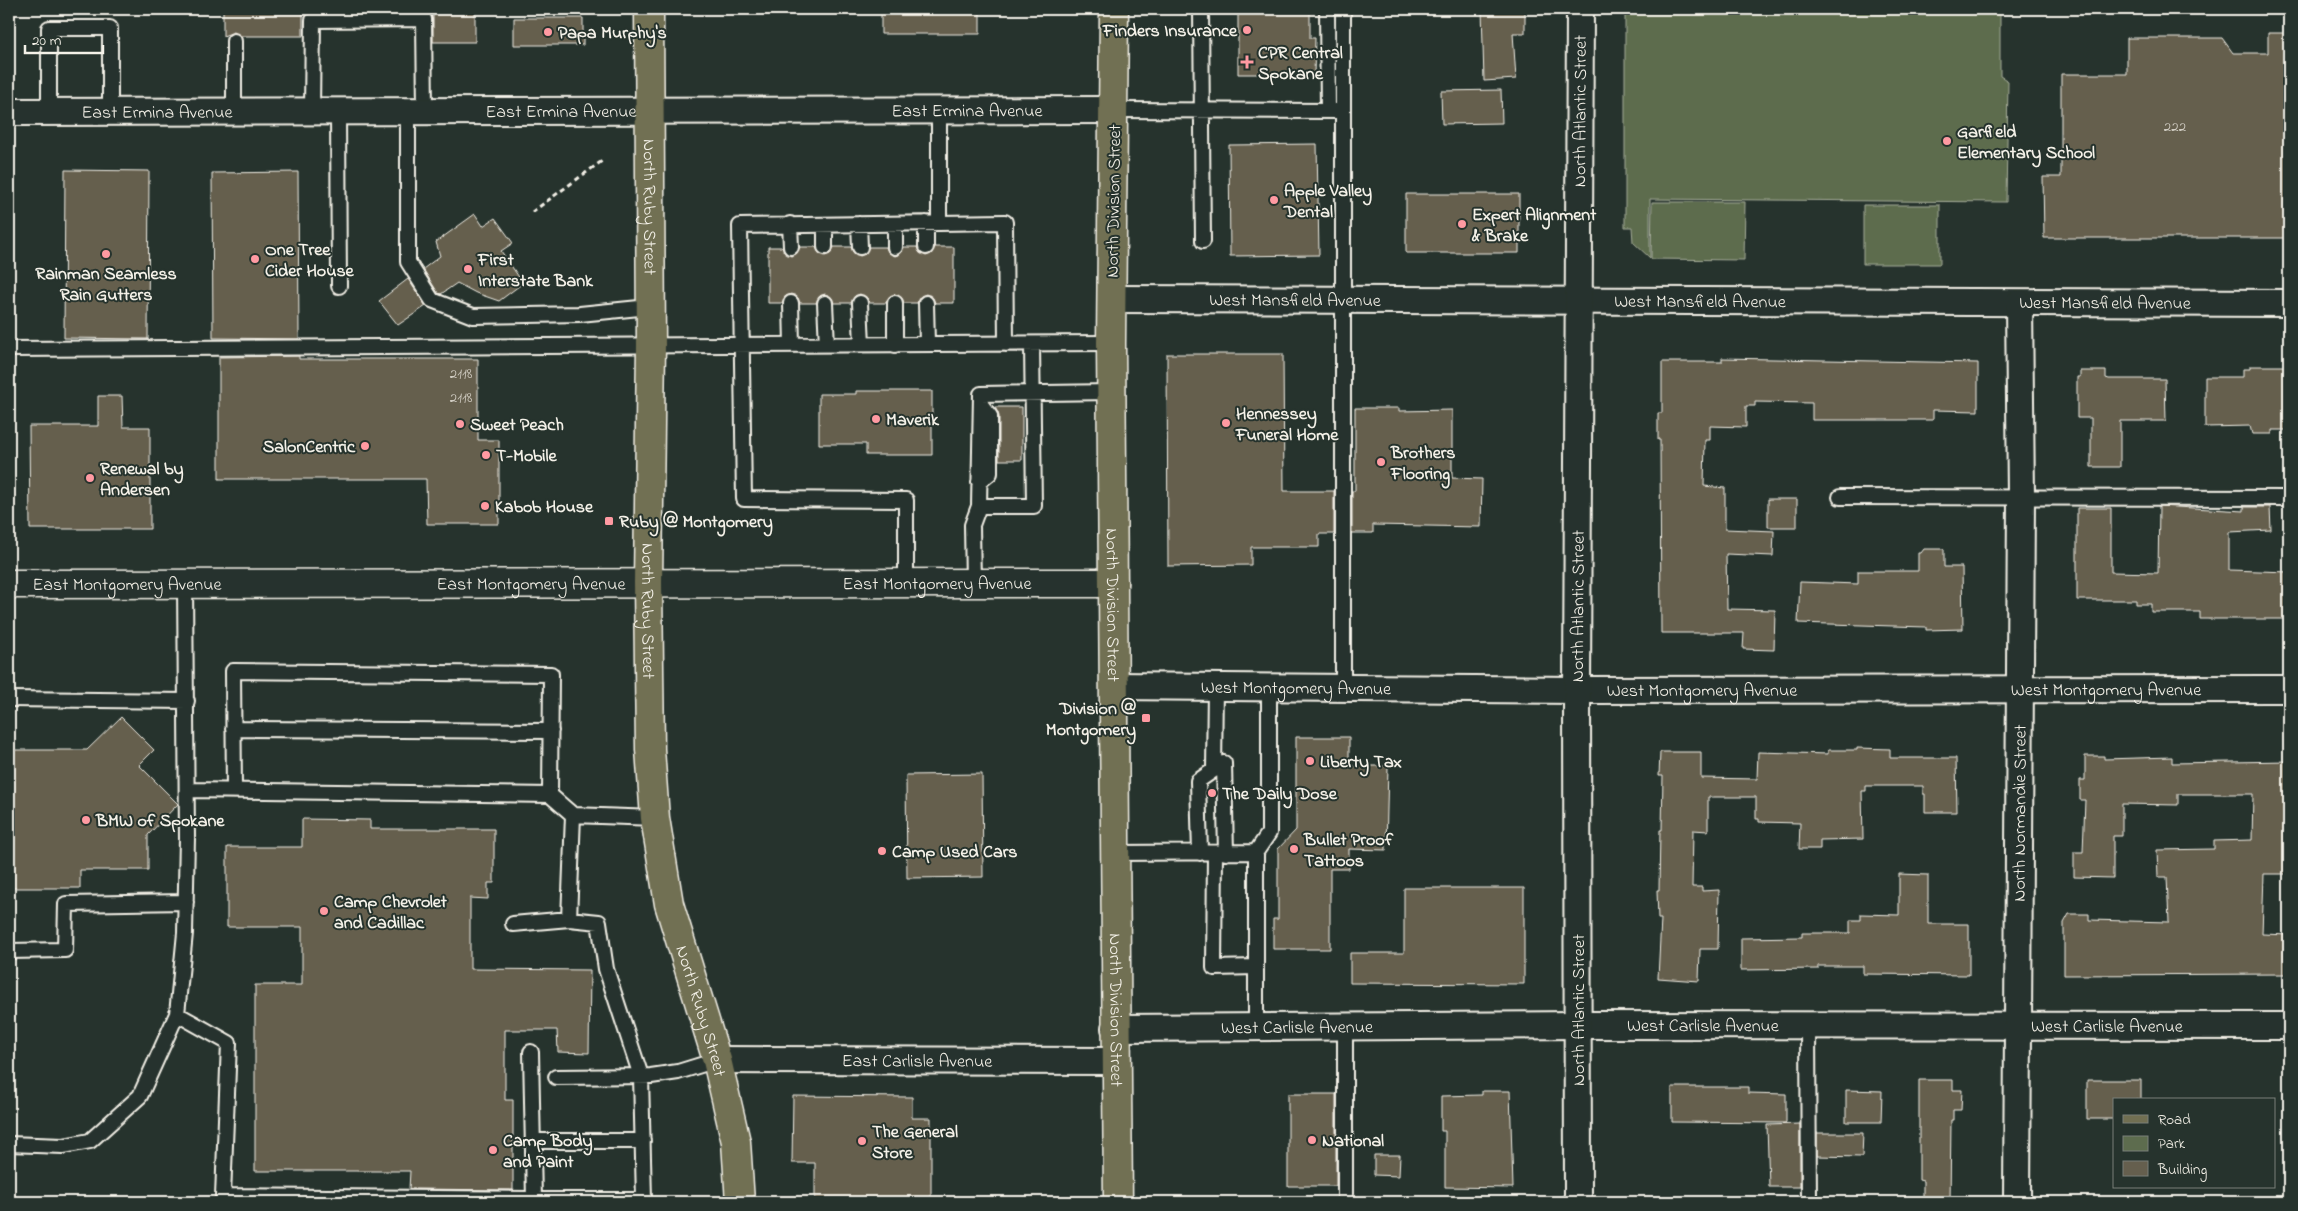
<svg xmlns="http://www.w3.org/2000/svg" width="2298" height="1211" viewBox="0 0 2298 1211" font-family="'Indie Flower',sans-serif">
<style>
.green{fill:#5d6c4e;stroke:#a8ae9b}
.building{fill:#655f4e;stroke:#f4f1e8}
.lines{fill:none;stroke-linecap:round;stroke-linejoin:round}
.lane-casing{stroke:#f4f1e8;stroke-width:18}
.street-casing{stroke:#f4f1e8;stroke-width:30}
.secondary-casing{stroke:#f4f1e8;stroke-width:31}
.primary-casing{stroke:#f4f1e8;stroke-width:31}
.path{stroke:#f4f1e8;stroke-width:3;stroke-dasharray:5 4;stroke-linecap:butt}
.lane{stroke:#26332d;stroke-width:14}
.street{stroke:#26332d;stroke-width:26}
.secondary{stroke:#26332d;stroke-width:28}
.primary{stroke:#716f52;stroke-width:28}
.poi-dot{fill:#ff9aa2;stroke:#26332d;stroke-width:2}
.labels{text-anchor:middle;stroke-width:4;stroke-linejoin:round;paint-order:stroke}
.number-label{font-size:15px;fill:#d0ccc2}
.poi-label{font-size:18px;font-weight:bold;fill:#f4f1e8;stroke:#26332d;text-anchor:start}
.street-label{font-size:18px;fill:#f4f1e8;stroke:#26332d}
</style>
<rect width="100%" height="100%" fill="#26332d"/>
<filter id="ink" filterUnits="userSpaceOnUse"><feTurbulence type="fractalNoise" baseFrequency=".02" numOctaves="2"/><feDisplacementMap in="SourceGraphic" scale="10" xChannelSelector="R" yChannelSelector="G"/><feConvolveMatrix kernelMatrix="1 2 1 2 8 2 1 2 1" color-interpolation-filters="sRGB"/></filter>
<g filter="url(#ink)">
<path class="green" d="M 1625,9 L 2000,9 L 2000,76 L 2008,81 L 2006,202 L 1650,199 L 1650,258 L 1633,242 L 1632,227 L 1625,227 Z
M 1652,202 L 1745,202 L 1744,260 L 1651,259 Z
M 1863,205 L 1940,205 L 1940,264 L 1863,264 Z"/>
<path class="building" d="M 223,9 L 303,9 L 303,36 L 241,36 L 234,32 L 223,36 Z
M 433,9 L 475,9 L 475,42 L 433,42 Z
M 881,9 L 980,9 L 980,34 L 881,34 Z
M 1238,9 L 1310,9 L 1310,38 L 1315,38 L 1314,74 L 1238,74 Z
M 1482,9 L 1521,9 L 1521,11 L 1525,11 L 1525,33 L 1513,33 L 1516,79 L 1484,81 Z
M 514,18 L 583,18 L 583,45 L 514,45 Z
M 2268,33 L 2289,33 L 2289,238 L 2044,238 L 2043,177 L 2061,177 L 2061,74 L 2127,74 L 2127,38 L 2222,38 L 2233,53 L 2268,53 Z
M 1501,90 L 1502,123 L 1442,124 L 1441,91 Z
M 1317,144 L 1319,255 L 1230,256 L 1229,145 Z
M 65,170 L 149,171 L 148,339 L 64,338 Z
M 298,172 L 299,339 L 213,338 L 212,173 Z
M 1406,194 L 1519,194 L 1519,253 L 1406,253 Z
M 475,214 L 483,226 L 495,218 L 513,243 L 501,251 L 523,283 L 499,301 L 476,293 L 457,283 L 441,294 L 438,293 L 423,269 L 440,256 L 436,242 Z
M 768,247 L 782,247 L 784,252 L 791,256 L 796,254 L 800,247 L 816,247 L 818,252 L 825,256 L 830,254 L 834,247 L 851,247 L 853,252 L 860,256 L 865,254 L 869,247 L 886,247 L 888,252 L 895,256 L 900,254 L 904,247 L 917,247 L 919,252 L 926,256 L 931,254 L 935,247 L 954,247 L 954,303 L 935,303 L 933,298 L 926,294 L 921,296 L 917,303 L 904,303 L 902,298 L 895,294 L 890,296 L 886,303 L 869,303 L 867,298 L 860,294 L 855,296 L 851,303 L 834,303 L 832,298 L 825,294 L 820,296 L 816,303 L 800,303 L 798,298 L 791,294 L 786,296 L 782,303 L 768,303 Z
M 408,279 L 426,306 L 398,325 L 379,301 Z
M 1167,354 L 1283,354 L 1284,491 L 1334,491 L 1334,534 L 1319,534 L 1319,547 L 1251,547 L 1251,565 L 1168,566 Z
M 299,356 L 299,359 L 478,359 L 478,440 L 499,440 L 499,524 L 427,524 L 426,479 L 219,479 L 219,357 Z
M 1722,358 L 1978,363 L 1978,411 L 1933,410 L 1933,420 L 1812,420 L 1812,403 L 1755,402 L 1755,406 L 1746,406 L 1746,427 L 1710,426 L 1710,440 L 1705,440 L 1704,486 L 1725,488 L 1725,529 L 1774,531 L 1773,556 L 1726,554 L 1727,609 L 1775,610 L 1774,650 L 1743,649 L 1744,633 L 1661,633 L 1660,440 L 1658,440 L 1658,413 L 1662,413 L 1662,362 L 1722,362 Z
M 2250,366 L 2289,366 L 2289,430 L 2272,430 L 2272,434 L 2252,434 L 2250,426 L 2205,427 L 2205,377 L 2243,377 L 2243,369 L 2250,369 Z
M 2080,371 L 2106,371 L 2106,378 L 2109,379 L 2165,379 L 2166,421 L 2120,421 L 2120,467 L 2091,467 L 2091,418 L 2077,418 L 2077,377 L 2080,377 Z
M 856,391 L 932,391 L 932,455 L 866,455 L 866,444 L 819,444 L 819,394 L 856,394 Z
M 98,396 L 122,396 L 123,427 L 150,427 L 150,529 L 30,529 L 29,426 L 98,426 Z
M 1022,407 L 1022,460 L 999,460 L 999,416 L 995,407 Z
M 1355,408 L 1399,408 L 1399,411 L 1452,410 L 1452,478 L 1482,479 L 1481,527 L 1373,525 L 1373,533 L 1352,533 L 1352,491 L 1355,491 Z
M 1768,499 L 1797,499 L 1797,527 L 1768,527 Z
M 2159,506 L 2244,511 L 2244,507 L 2270,507 L 2271,530 L 2229,532 L 2229,570 L 2289,572 L 2289,619 L 2200,619 L 2200,612 L 2151,612 L 2151,604 L 2136,604 L 2136,600 L 2077,600 L 2077,508 L 2111,508 L 2111,572 L 2158,573 Z
M 1924,549 L 1944,549 L 1944,567 L 1962,567 L 1963,629 L 1926,630 L 1926,627 L 1798,623 L 1800,582 L 1858,584 L 1858,571 L 1918,571 L 1918,553 L 1921,553 Z
M 121,717 L 154,750 L 139,765 L 178,804 L 148,835 L 148,870 L 80,870 L 80,888 L 9,888 L 9,750 L 87,750 Z
M 1296,737 L 1349,737 L 1349,766 L 1388,766 L 1386,850 L 1349,849 L 1349,869 L 1330,869 L 1330,949 L 1273,949 L 1273,919 L 1278,919 L 1278,849 L 1296,830 Z
M 1857,748 L 1890,749 L 1890,758 L 1956,758 L 1957,812 L 1925,812 L 1925,794 L 1923,794 L 1923,786 L 1866,786 L 1866,791 L 1862,791 L 1863,839 L 1820,840 L 1820,849 L 1799,849 L 1800,823 L 1759,822 L 1759,819 L 1756,819 L 1756,797 L 1708,797 L 1708,831 L 1693,830 L 1692,887 L 1702,887 L 1702,891 L 1719,890 L 1718,949 L 1700,949 L 1699,981 L 1658,978 L 1661,919 L 1658,919 L 1657,890 L 1659,890 L 1660,830 L 1662,830 L 1663,776 L 1659,776 L 1660,752 L 1701,752 L 1701,778 L 1757,779 L 1758,752 L 1828,754 L 1828,750 L 1857,750 Z
M 2085,756 L 2104,756 L 2104,759 L 2172,757 L 2172,763 L 2289,761 L 2289,874 L 2264,874 L 2262,934 L 2289,935 L 2288,974 L 2064,975 L 2064,923 L 2069,914 L 2089,914 L 2089,920 L 2169,922 L 2167,877 L 2158,877 L 2157,850 L 2214,849 L 2214,841 L 2252,840 L 2253,794 L 2178,794 L 2178,805 L 2122,804 L 2122,836 L 2113,836 L 2113,878 L 2074,877 L 2074,852 L 2083,852 L 2085,800 L 2080,800 L 2080,780 L 2085,780 Z
M 982,774 L 983,877 L 907,878 L 906,775 Z
M 302,819 L 370,820 L 370,829 L 494,829 L 494,883 L 488,883 L 488,899 L 470,898 L 470,969 L 590,970 L 589,1053 L 558,1052 L 557,1030 L 505,1030 L 505,1100 L 513,1100 L 513,1190 L 409,1189 L 410,1171 L 255,1171 L 255,985 L 302,985 L 302,927 L 227,927 L 227,847 L 302,847 Z
M 1899,874 L 1928,875 L 1928,924 L 1969,924 L 1969,975 L 1863,974 L 1863,966 L 1818,966 L 1818,969 L 1741,970 L 1741,938 L 1802,937 L 1802,933 L 1850,933 L 1850,920 L 1861,920 L 1861,914 L 1899,915 Z
M 1404,888 L 1524,888 L 1524,984 L 1350,983 L 1350,953 L 1404,953 Z
M 1919,1080 L 1953,1080 L 1953,1090 L 1962,1090 L 1961,1110 L 1953,1110 L 1953,1120 L 1951,1120 L 1950,1202 L 1923,1202 L 1923,1181 L 1919,1180 Z
M 2087,1080 L 2141,1080 L 2141,1100 L 2114,1100 L 2114,1119 L 2087,1119 Z
M 1672,1087 L 1748,1087 L 1748,1093 L 1786,1094 L 1786,1123 L 1672,1122 Z
M 1846,1090 L 1882,1091 L 1881,1122 L 1846,1122 Z
M 1482,1091 L 1510,1091 L 1513,1188 L 1445,1187 L 1445,1131 L 1441,1131 L 1441,1096 L 1482,1095 Z
M 1288,1094 L 1336,1094 L 1336,1186 L 1288,1186 Z
M 793,1096 L 912,1097 L 912,1118 L 931,1118 L 931,1202 L 815,1202 L 815,1163 L 792,1163 Z
M 1800,1124 L 1800,1187 L 1769,1187 L 1767,1125 Z
M 1817,1133 L 1863,1133 L 1862,1157 L 1817,1156 Z
M 1374,1155 L 1400,1155 L 1399,1176 L 1374,1175 Z"/>
<g class="lines">
<defs>
<path id="lane" d="M 1201,9 L 1203,241
M 1327,9 L 1328,111
M 1343,9 L 1343,688
M 234,41 L 234,111
M 939,110 L 939,223
M 1114,110 L 1343,111
M 312,111 L 313,20 L 424,19 L 425,111
M 338,111 L 339,286
M 408,111 L 408,262 L 432,300 L 473,316 L 580,314 L 649,307
M 49,112 L 49,28 L 110,28 L 110,112
M 926,223 L 926,247
M 790,224 L 791,247
M 859,224 L 860,247
M 895,224 L 895,247
M 825,225 L 825,247
M 791,303 L 792,345
M 825,303 L 827,345
M 860,303 L 862,344
M 895,303 L 895,345
M 926,303 L 927,344
M 9,349 L 1111,343
M 979,482 L 990,473 L 990,416 L 983,407
M 1840,497 L 2289,498
M 979,506 L 1034,506 L 1032,344
M 973,583 L 972,525 L 979,506 L 981,394 L 1112,392
M 185,584 L 187,838 L 185,933 L 177,1014 L 229,1043 L 223,1196 L 644,1200 L 641,1076 L 606,969 L 599,922 L 569,919 L 513,924
M 906,584 L 906,500 L 744,499 L 740,226 L 1005,222 L 1006,344
M 9,699 L 187,701
M 233,729 L 551,731
M 1214,770 L 1215,687
M 188,790 L 550,795 L 573,815 L 655,818
M 234,791 L 233,671 L 551,674 L 550,795
M 1256,852 L 1269,833 L 1269,687
M 1115,853 L 1256,852 L 1256,1027
M 1200,853 L 1198,781 L 1224,763 L 1226,853
M 1215,853 L 1214,968 L 1256,967
M 569,919 L 573,815
M 9,951 L 65,950 L 66,904 L 186,902
M 1808,1025 L 1809,1202
M 531,1052 L 534,1200
M 556,1077 L 651,1076 L 678,1072 L 717,1060
M 533,1141 L 643,1141
M 9,1144 L 63,1146 L 90,1141 L 140,1096 L 177,1014
M 1345,1202 L 1345,1027"/>
<g id="street">
<path id="s1" d="M 9,112 L 1114,110"/>
<path id="s2" d="M 1111,299 L 2289,303"/>
<path id="s3" d="M 1114,686 L 1577,690 L 2289,689"/>
<path id="s4" d="M 1115,1028 L 1578,1025 L 2289,1026"/>
<path id="s5" d="M 717,1060 L 1116,1061"/>
<path id="s6" d="M 1578,1202 L 1577,690 L 1580,9"/>
<path id="s7" d="M 2017,1202 L 2021,497 L 2019,303"/>
</g>
<g id="secondary">
<path id="s8" d="M 9,584 L 1113,583"/>
</g>
<g id="primary">
<path id="s9" d="M 649,9 L 651,345 L 648,583 L 650,749 L 655,818 L 669,904 L 717,1060 L 736,1142 L 740,1202"/>
<path id="s10" d="M 1114,9 L 1111,343 L 1118,1202"/>
</g>
</defs>
<use href="#lane" class="lane-casing"/>
<use href="#street" class="street-casing"/>
<use href="#secondary" class="secondary-casing"/>
<use href="#primary" class="primary-casing"/>
<path class="path" d="M 532,212 L 602,161"/>
<use href="#lane" class="lane"/>
<use href="#street" class="street"/>
<use href="#secondary" class="secondary"/>
<use href="#primary" class="primary"/>
</g>
</g>
<g class="poi-dot">
<circle cx="1247" cy="30" r="5"/>
<circle cx="548" cy="32" r="5"/>
<path d="M1244.5 54.5h5v5h5v5h-5v5h-5v-5h-5v-5h5z"/>
<circle cx="1947" cy="141" r="5"/>
<circle cx="1274" cy="200" r="5"/>
<circle cx="1462" cy="224" r="5"/>
<circle cx="106" cy="254" r="5"/>
<circle cx="255" cy="259" r="5"/>
<circle cx="468" cy="269" r="5"/>
<circle cx="876" cy="419" r="5"/>
<circle cx="1226" cy="423" r="5"/>
<circle cx="460" cy="424" r="5"/>
<circle cx="365" cy="446" r="5"/>
<circle cx="486" cy="455" r="5"/>
<circle cx="1381" cy="462" r="5"/>
<circle cx="90" cy="478" r="5"/>
<circle cx="485" cy="506" r="5"/>
<rect x="604" y="516" width="10" height="10" rx="2.5"/>
<rect x="1141" y="713" width="10" height="10" rx="2.5"/>
<circle cx="1310" cy="761" r="5"/>
<circle cx="1212" cy="793" r="5"/>
<circle cx="86" cy="820" r="5"/>
<circle cx="1294" cy="849" r="5"/>
<circle cx="882" cy="851" r="5"/>
<circle cx="324" cy="911" r="5"/>
<circle cx="1312" cy="1140" r="5"/>
<circle cx="862" cy="1141" r="5"/>
<circle cx="493" cy="1150" r="5"/>
</g>
<g class="labels">
<g class="number-label">
<text x="2175" y="131">222</text>
<text x="461" y="378">2118</text>
<text x="461" y="402">2118</text>
</g>
<g class="poi-label">
<text x="1237" y="36" text-anchor="end">Finders Insurance</text>
<text x="558" y="38">Papa Murphy's</text>
<text x="1258" y="58">CPR Central<tspan x="1258" dy="21">Spokane</tspan></text>
<text x="1957" y="137">Garfield<tspan x="1957" dy="21">Elementary School</tspan></text>
<text x="1284" y="196">Apple Valley<tspan x="1284" dy="21">Dental</tspan></text>
<text x="1472" y="220">Expert Alignment<tspan x="1472" dy="21">&amp; Brake</tspan></text>
<text x="265" y="255">One Tree<tspan x="265" dy="21">Cider House</tspan></text>
<text x="478" y="265">First<tspan x="478" dy="21">Interstate Bank</tspan></text>
<text x="106" y="279" text-anchor="middle">Rainman Seamless<tspan x="106" dy="21">Rain Gutters</tspan></text>
<text x="1236" y="419">Hennessey<tspan x="1236" dy="21">Funeral Home</tspan></text>
<text x="886" y="425">Maverik</text>
<text x="470" y="430">Sweet Peach</text>
<text x="355" y="452" text-anchor="end">SalonCentric</text>
<text x="1391" y="458">Brothers<tspan x="1391" dy="21">Flooring</tspan></text>
<text x="496" y="461">T-Mobile</text>
<text x="100" y="474">Renewal by<tspan x="100" dy="21">Andersen</tspan></text>
<text x="495" y="512">Kabob House</text>
<text x="619" y="527">Ruby @ Montgomery</text>
<text x="1136" y="714" text-anchor="end">Division @<tspan x="1136" dy="21">Montgomery</tspan></text>
<text x="1320" y="767">Liberty Tax</text>
<text x="1222" y="799">The Daily Dose</text>
<text x="96" y="826">BMW of Spokane</text>
<text x="1304" y="845">Bullet Proof<tspan x="1304" dy="21">Tattoos</tspan></text>
<text x="892" y="857">Camp Used Cars</text>
<text x="334" y="907">Camp Chevrolet<tspan x="334" dy="21">and Cadillac</tspan></text>
<text x="872" y="1137">The General<tspan x="872" dy="21">Store</tspan></text>
<text x="503" y="1146">Camp Body<tspan x="503" dy="21">and Paint</tspan></text>
<text x="1322" y="1146">National</text>
</g>
<g class="street-label">
<text dy="6" stroke="none"><textPath href="#s1" startOffset="958">East Ermina Avenue</textPath></text>
<text dy="6" stroke="none"><textPath href="#s1" startOffset="552">East Ermina Avenue</textPath></text>
<text dy="6" stroke="none"><textPath href="#s6" startOffset="1091">North Atlantic Street</textPath></text>
<text dy="6" stroke="none"><textPath href="#s1" startOffset="148">East Ermina Avenue</textPath></text>
<text transform="translate(1113 201) rotate(-89)" y="6">North Division Street</text>
<text dy="6" stroke="none"><textPath href="#s9" startOffset="198">North Ruby Street</textPath></text>
<text dy="6" stroke="none"><textPath href="#s2" startOffset="184">West Mansfield Avenue</textPath></text>
<text dy="6" stroke="none"><textPath href="#s2" startOffset="589">West Mansfield Avenue</textPath></text>
<text dy="6" stroke="none"><textPath href="#s2" startOffset="994">West Mansfield Avenue</textPath></text>
<text dy="6" stroke="none"><textPath href="#s8" startOffset="522">East Montgomery Avenue</textPath></text>
<text dy="6" stroke="none"><textPath href="#s8" startOffset="928">East Montgomery Avenue</textPath></text>
<text dy="6" stroke="none"><textPath href="#s8" startOffset="118">East Montgomery Avenue</textPath></text>
<text dy="6" stroke="none"><textPath href="#s10" startOffset="596">North Division Street</textPath></text>
<text dy="6" stroke="none"><textPath href="#s6" startOffset="596">North Atlantic Street</textPath></text>
<text dy="6" stroke="none"><textPath href="#s9" startOffset="602">North Ruby Street</textPath></text>
<text dy="6" stroke="none"><textPath href="#s3" startOffset="182">West Montgomery Avenue</textPath></text>
<text dy="6" stroke="none"><textPath href="#s3" startOffset="992">West Montgomery Avenue</textPath></text>
<text dy="6" stroke="none"><textPath href="#s3" startOffset="588">West Montgomery Avenue</textPath></text>
<text dy="6" stroke="none"><textPath href="#s7" startOffset="389">North Normandie Street</textPath></text>
<text dy="6" stroke="none"><textPath href="#s9" startOffset="1008">North Ruby Street</textPath></text>
<text dy="6" stroke="none"><textPath href="#s10" startOffset="1001">North Division Street</textPath></text>
<text transform="translate(1578 1010) rotate(-90)" y="6">North Atlantic Street</text>
<text dy="6" stroke="none"><textPath href="#s4" startOffset="588">West Carlisle Avenue</textPath></text>
<text dy="6" stroke="none"><textPath href="#s4" startOffset="992">West Carlisle Avenue</textPath></text>
<text dy="6" stroke="none"><textPath href="#s4" startOffset="182">West Carlisle Avenue</textPath></text>
<text dy="6" stroke="none"><textPath href="#s5" startOffset="200">East Carlisle Avenue</textPath></text>
</g>
</g>
<rect width="2298" height="1211" fill="none" stroke="#26332d" stroke-width="30"/>
<rect x="15" y="15" width="2268" height="1181" fill="none" stroke="#f4f1e8" stroke-width="2" filter="url(#ink)"/>
<rect x="2113" y="1098" width="162" height="90" fill="#26332d" stroke="#787f78"/>
<rect x="2123" y="1115" width="25" height="8" fill="#716f52" stroke="#787f78"/>
<text x="2158" y="1124" font-size="15" fill="#f4f1e8">Road</text>
<rect x="2123" y="1136" width="25" height="15" fill="#5d6c4e" stroke="#787f78"/>
<text x="2158" y="1148" font-size="15" fill="#f4f1e8">Park</text>
<rect x="2123" y="1161" width="25" height="15" fill="#655f4e" stroke="#787f78"/>
<text x="2158" y="1174" font-size="15" fill="#f4f1e8">Building</text>
<path d="M25 45v8h78v-8" fill="none" stroke="#f4f1e8" stroke-width="2.5"/>
<text x="32" y="45" font-size="15" fill="#f4f1e8" stroke="#26332d" stroke-width="4" paint-order="stroke">20 m</text>
</svg>
